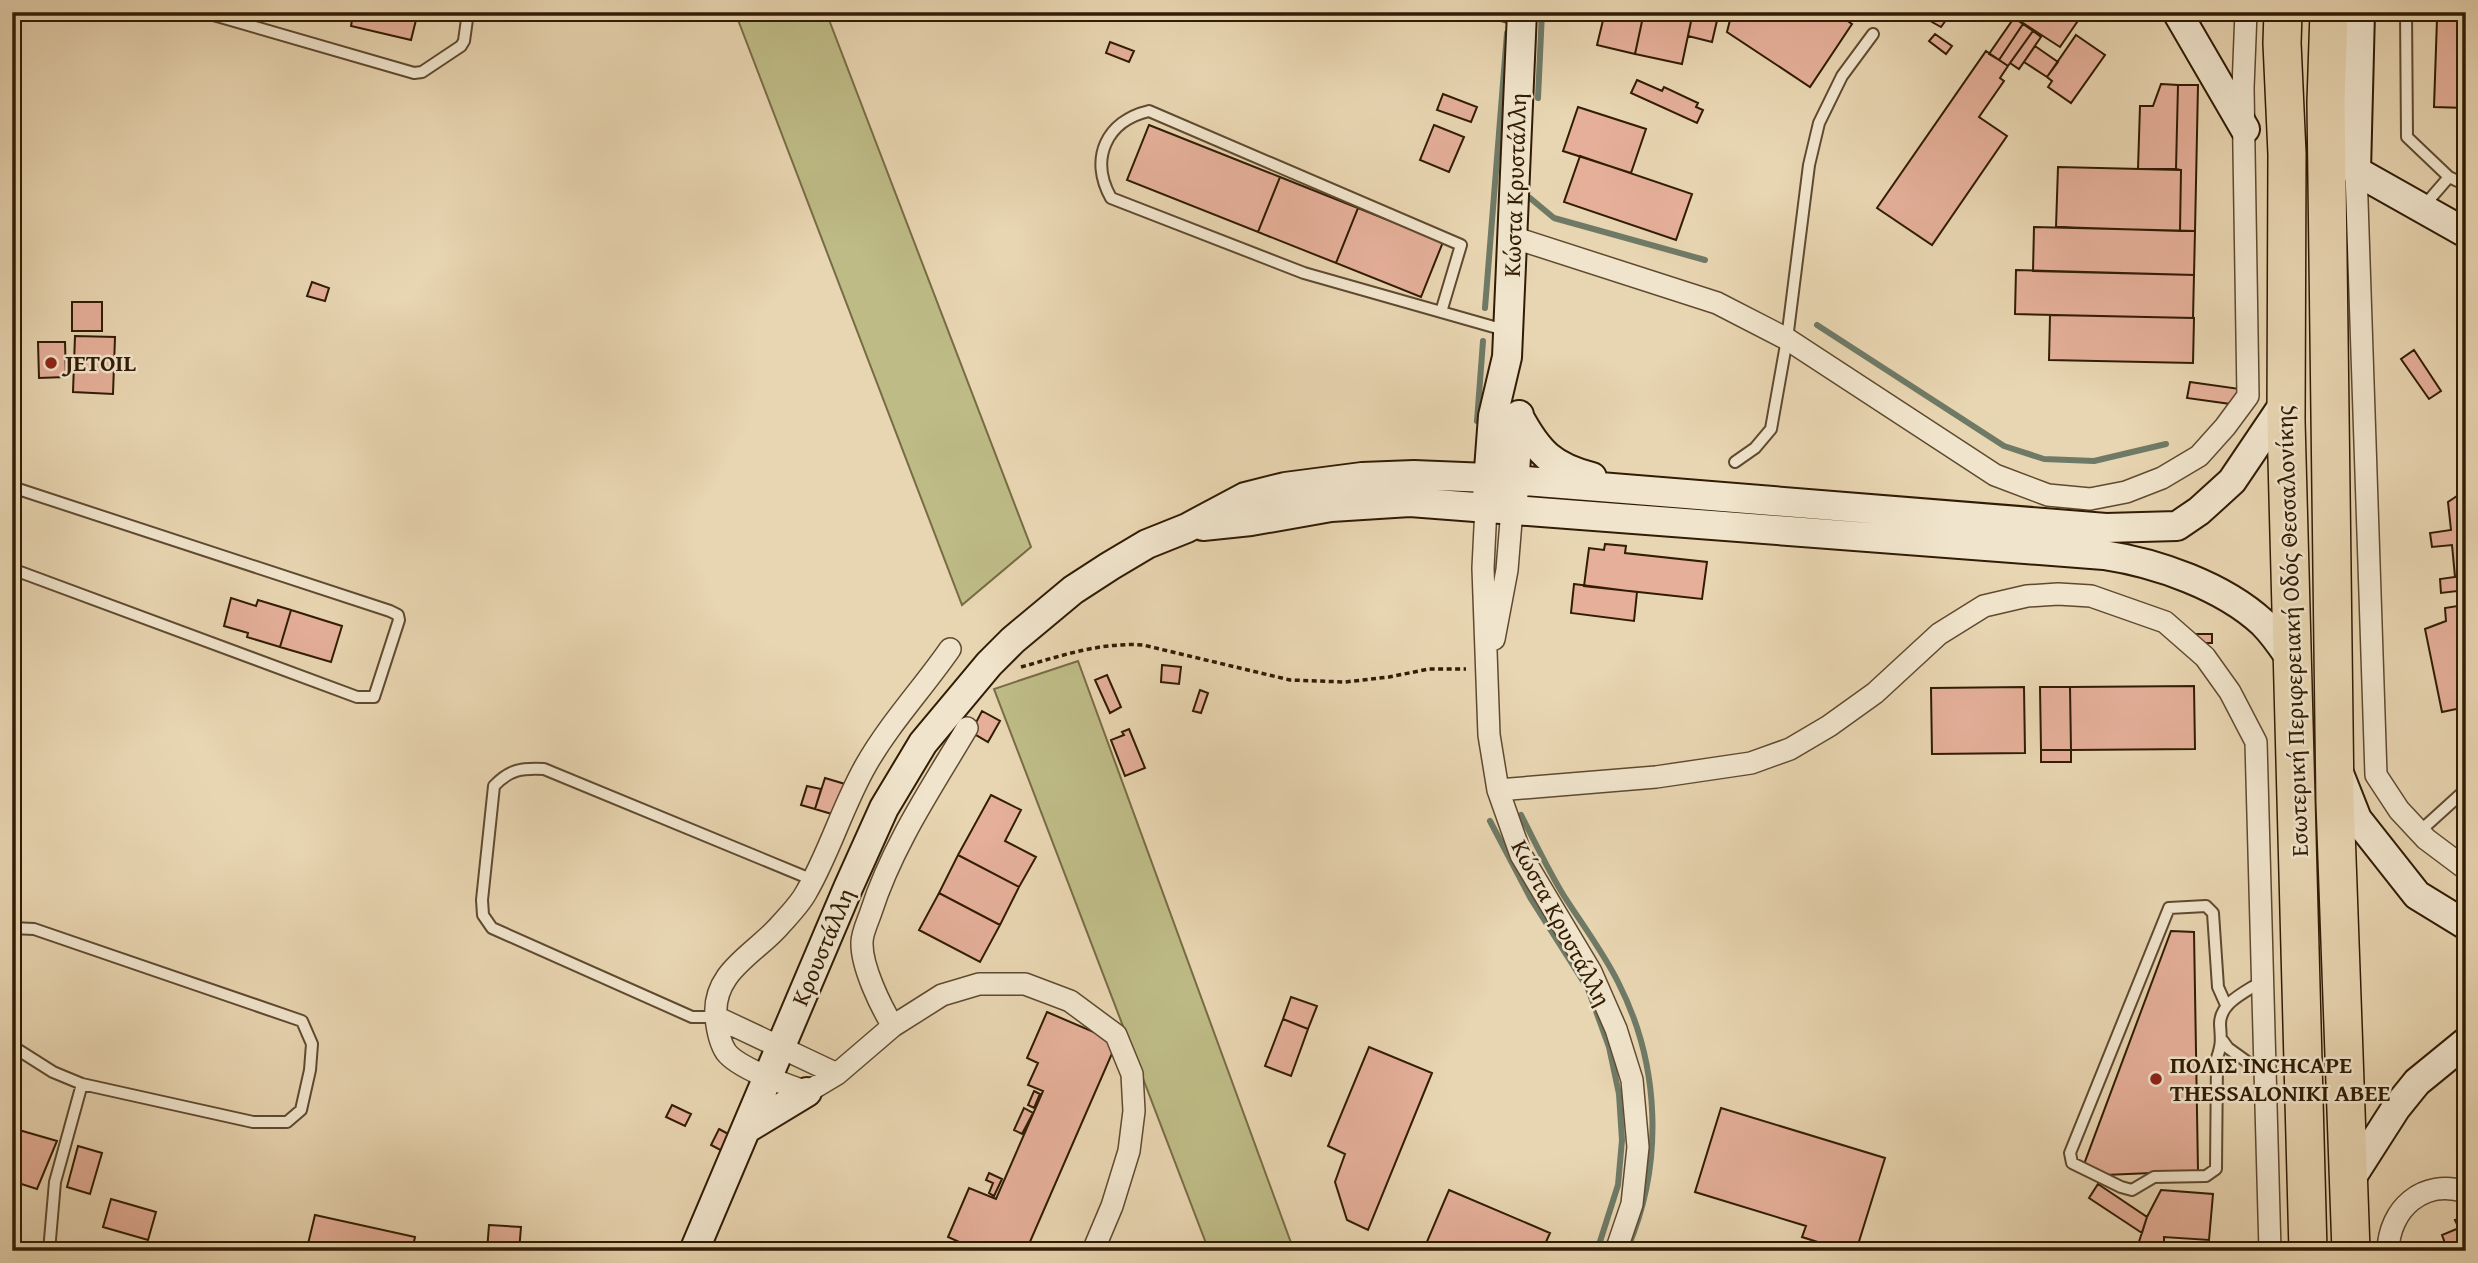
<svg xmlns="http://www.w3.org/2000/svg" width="2478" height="1263" viewBox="0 0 2478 1263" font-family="'Gentium Book Plus',serif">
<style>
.green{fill:#bebb86;stroke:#786c45;stroke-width:2}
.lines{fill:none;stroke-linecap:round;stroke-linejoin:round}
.stream{stroke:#6f7a66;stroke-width:6}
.building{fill:#e5af99;stroke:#311c04;stroke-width:2}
.lane-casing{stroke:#5f4a2f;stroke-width:14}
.street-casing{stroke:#5f4a2f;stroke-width:24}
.secondary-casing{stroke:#311c04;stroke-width:32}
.highway-casing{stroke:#311c04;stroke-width:40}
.path{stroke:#311c04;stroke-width:3.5;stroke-dasharray:5 3.5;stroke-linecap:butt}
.lane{stroke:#f0e4cc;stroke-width:10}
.street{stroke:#f0e4cc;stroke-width:21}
.secondary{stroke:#f0e4cc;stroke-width:28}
.highway{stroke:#e8d5b1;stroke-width:37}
.poi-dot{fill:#8f2418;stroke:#f0e4cc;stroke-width:2.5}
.labels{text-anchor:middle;stroke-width:5;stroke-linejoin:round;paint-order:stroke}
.street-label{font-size:24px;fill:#311c04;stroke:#f0e4cc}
.poi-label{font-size:24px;font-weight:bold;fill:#311c04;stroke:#f0e4cc;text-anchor:start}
</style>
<rect width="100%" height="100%" fill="#e8d5b1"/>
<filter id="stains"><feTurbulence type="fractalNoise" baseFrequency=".00286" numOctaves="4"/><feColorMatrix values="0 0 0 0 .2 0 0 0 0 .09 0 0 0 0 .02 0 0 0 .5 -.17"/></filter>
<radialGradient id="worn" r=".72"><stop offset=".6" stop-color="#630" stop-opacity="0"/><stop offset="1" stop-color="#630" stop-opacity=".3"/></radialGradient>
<path class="green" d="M 735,12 L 826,12 L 1031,547 L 962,605 Z
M 1078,661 L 1294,1251 L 1209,1251 L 994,689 Z"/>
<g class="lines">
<path class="stream" d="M 1538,98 L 1542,12
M 1530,198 L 1554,218 L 1705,260
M 1485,308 L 1507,33
M 1817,325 L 2004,446 L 2044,459 L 2094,461 L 2166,444
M 1477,421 L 1483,341
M 1521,815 C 1535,842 1548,870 1564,896 C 1582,924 1603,952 1618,982 C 1660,1064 1664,1163 1628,1247
M 1490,821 L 1531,899 L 1588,989 L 1609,1047 L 1619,1094 L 1622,1140 L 1618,1185 L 1597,1251"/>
</g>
<path class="building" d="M 317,12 L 418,12 L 411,40 L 351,26 L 352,20 Z
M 1605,12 L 1644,12 L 1635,54 L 1597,45 Z
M 1644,12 L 1693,12 L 1682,64 L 1635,54 Z
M 1693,12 L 1719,12 L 1712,42 L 1688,36 Z
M 1732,12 L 1834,12 L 1852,24 L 1810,87 L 1727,32 Z
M 1939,12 L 1944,12 L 1949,16 L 1941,27 L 1932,22 Z
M 2006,12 L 2084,12 L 2060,47 Z
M 2014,18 L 2023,24 L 1999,60 L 1989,54 Z
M 2464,18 L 2466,108 L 2434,107 L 2437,19 Z
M 2023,24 L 2033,31 L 2008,66 L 1999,60 Z
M 2033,31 L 2041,37 L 2019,69 L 2010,63 Z
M 1935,34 L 1952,46 L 1946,54 L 1929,41 Z
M 2076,35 L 2105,55 L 2071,103 L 2048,87 L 2052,81 L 2047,77 Z
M 1110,42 L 1134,51 L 1129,62 L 1106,53 Z
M 2035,46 L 2058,62 L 2047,77 L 2024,62 Z
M 1986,51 L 2008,66 L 2000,78 L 2004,81 L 1979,117 L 2007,136 L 1932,245 L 1877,208 Z
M 1637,80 L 1662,91 L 1664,87 L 1698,103 L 1696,107 L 1703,110 L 1697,123 L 1631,93 Z
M 2161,84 L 2178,85 L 2176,169 L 2138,169 L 2140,106 L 2153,106 Z
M 2178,85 L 2198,85 L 2195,231 L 2180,231 L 2181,170 L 2176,169 Z
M 1443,94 L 1477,107 L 1471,122 L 1437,110 Z
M 1578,107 L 1646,129 L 1631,173 L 1563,151 Z
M 1149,125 L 1280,177 L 1258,232 L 1127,180 Z
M 1434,125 L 1464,137 L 1449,172 L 1420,160 Z
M 1580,156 L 1692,194 L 1676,240 L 1564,202 Z
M 2058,167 L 2181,170 L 2180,231 L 2056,227 Z
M 1280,177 L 1358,208 L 1336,263 L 1258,232 Z
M 1358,208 L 1443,242 L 1421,297 L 1336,263 Z
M 2034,227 L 2195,231 L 2194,275 L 2033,271 Z
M 2016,270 L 2194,275 L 2193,318 L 2015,314 Z
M 312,282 L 329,288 L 325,301 L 307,296 Z
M 72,302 L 102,302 L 102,331 L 72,331 Z
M 2050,315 L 2194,318 L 2193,363 L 2049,360 Z
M 75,336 L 115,337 L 113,394 L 73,392 Z
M 38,342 L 65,342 L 66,377 L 39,378 Z
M 2414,350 L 2441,391 L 2429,399 L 2401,359 Z
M 2190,382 L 2240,389 L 2238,405 L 2187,398 Z
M 2466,490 L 2466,707 L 2442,712 L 2425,629 L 2446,621 L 2445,608 L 2458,606 L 2457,591 L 2441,593 L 2440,579 L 2455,577 L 2452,545 L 2432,547 L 2430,533 L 2451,530 L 2448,502 Z
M 1605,544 L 1626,546 L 1625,553 L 1707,562 L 1702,599 L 1584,586 L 1589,548 L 1604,550 Z
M 1574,584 L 1637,592 L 1634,621 L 1571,613 Z
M 231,598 L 256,606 L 258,600 L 291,610 L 280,647 L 247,637 L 248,633 L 224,626 Z
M 291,610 L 342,626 L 331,662 L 280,647 Z
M 2195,634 L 2212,634 L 2212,643 L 2195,643 Z
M 1162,665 L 1181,667 L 1179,684 L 1161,682 Z
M 1107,675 L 1121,707 L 1110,713 L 1095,680 Z
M 2194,686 L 2195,749 L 2071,750 L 2070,687 Z
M 2024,687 L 2025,753 L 1932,754 L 1931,688 Z
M 2040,687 L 2070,687 L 2071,750 L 2041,750 Z
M 1200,690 L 1208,693 L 1201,713 L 1193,711 Z
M 982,711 L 1000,721 L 988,742 L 971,732 Z
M 1129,729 L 1145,768 L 1125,776 L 1111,740 L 1124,735 L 1122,732 Z
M 2041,750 L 2071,750 L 2071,762 L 2041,762 Z
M 825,778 L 845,784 L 835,815 L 815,809 Z
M 807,786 L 821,789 L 815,809 L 801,805 Z
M 991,795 L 1021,810 L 1005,841 L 1036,857 L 1019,887 L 958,855 Z
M 958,855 L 1019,887 L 1000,925 L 939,893 Z
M 939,893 L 1000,925 L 980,962 L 919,930 Z
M 2171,931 L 2194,932 L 2198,1171 L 2105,1175 L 2083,1167 Z
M 1291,997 L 1317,1006 L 1308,1029 L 1283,1019 Z
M 1047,1012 L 1117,1042 L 1026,1251 L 979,1251 L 948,1237 L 969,1188 L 996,1199 L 1043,1091 L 1028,1085 L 1038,1063 L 1027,1058 Z
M 1283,1019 L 1308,1029 L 1291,1076 L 1265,1066 Z
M 1369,1047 L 1432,1073 L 1368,1230 L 1347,1220 L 1335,1182 L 1345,1154 L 1328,1146 Z
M 1034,1091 L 1040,1094 L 1034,1108 L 1028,1105 Z
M 672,1105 L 691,1114 L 685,1126 L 666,1117 Z
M 1024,1108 L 1033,1113 L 1022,1134 L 1014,1130 Z
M 1721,1108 L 1885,1158 L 1856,1251 L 1846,1251 L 1802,1237 L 1806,1226 L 1695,1192 Z
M 12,1128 L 57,1141 L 37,1189 L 12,1181 Z
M 719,1129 L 734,1137 L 726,1153 L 711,1145 Z
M 78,1146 L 102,1153 L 90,1194 L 67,1187 Z
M 989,1173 L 1002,1179 L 994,1196 L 989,1193 L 993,1183 L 986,1180 Z
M 2098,1184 L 2147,1217 L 2142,1233 L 2089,1198 Z
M 1449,1190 L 1550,1233 L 1542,1251 L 1423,1251 Z
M 2161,1190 L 2213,1194 L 2209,1240 L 2164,1237 L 2164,1251 L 2136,1251 L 2147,1217 Z
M 111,1199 L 156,1212 L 148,1240 L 103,1227 Z
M 315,1215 L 415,1237 L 412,1251 L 317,1251 L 307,1248 Z
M 2466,1216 L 2466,1248 L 2448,1251 L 2442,1235 L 2459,1228 L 2455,1220 Z
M 489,1225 L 521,1227 L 519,1251 L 487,1251 Z
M 2167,1247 L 2209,1247 L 2209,1251 L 2167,1251 Z"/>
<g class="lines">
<defs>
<path id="lane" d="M 203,12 L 414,73 L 422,72 L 461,46 L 464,41 L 468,12
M 1491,12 L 1519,20
M 2406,12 L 2407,137 L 2449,177 L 2466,185
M 2423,207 L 2449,177
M 1441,312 L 1461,245 L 1149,111 C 1106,121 1089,159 1111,198 L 1304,273 L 1508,331
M 1735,462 L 1755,448 L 1771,429 L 1787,339 L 1809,165 L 1819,123 L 1842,76 L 1873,34
M 12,487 L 390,611 L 398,615 L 399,620 L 374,697 L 357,697 L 12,569
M 2419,832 L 2462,793 L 2466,792
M 12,928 L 34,929 L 302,1021 L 312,1044 L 310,1070 L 301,1110 L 287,1122 L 253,1122 L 82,1084 L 53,1072 L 12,1046
M 2226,1005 L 2218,987 L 2213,913 L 2206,906 L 2169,908 L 2070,1153 L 2072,1163 L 2121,1187 L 2132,1190 L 2154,1177 L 2206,1176 L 2216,1169 L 2217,1058 C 2222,1043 2221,1040 2220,1024 C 2220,1002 2246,992 2262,981
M 716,1017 L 692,1017 L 492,928 L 483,915 L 482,900 L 494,786 C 510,769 522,768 544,769 L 813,880
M 2223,1041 L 2228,1048 L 2264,1074
M 49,1251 L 55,1182 L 82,1084"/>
<path id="street" d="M 2356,171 L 2376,775 L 2399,810 L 2426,839 L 2466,869
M 1512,237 L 1717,303 L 1787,339 L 1995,475 L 2048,495 L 2090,499 L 2126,492 L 2162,478 L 2199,456 L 2225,427 L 2248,396 L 2243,88 L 2246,12
M 1486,507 L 1483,568 L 1489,735 L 1498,790 L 1521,855 L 1591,972 L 1616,1029 L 1632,1080 L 1638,1147 L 1632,1204 L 1616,1251
M 1494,639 L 1507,570 L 1512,509
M 950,649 C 923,688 890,723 866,765 C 843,805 830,851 807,891 C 801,903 790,914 781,924 C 757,953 712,971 716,1017 C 717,1027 720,1043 726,1052 C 739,1069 787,1085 807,1092 L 837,1074 L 893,1026 L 942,995 L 979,984 L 1025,984 L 1070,1001 L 1116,1035 L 1132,1074 L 1134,1111 L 1129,1151 L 1112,1206 L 1093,1251
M 1498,790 L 1656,777 L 1751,763 L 1790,749 L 1829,726 L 1875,693 L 1939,634 L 1984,606 L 2027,596 L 2058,594 L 2091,596 L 2165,622 L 2205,657 L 2230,692 L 2256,742 L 2270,1251
M 716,1017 L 837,1074
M 893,1026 C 881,1007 861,966 862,942 C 862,933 868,921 871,912 C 892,846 932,787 967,728
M 2388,1251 C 2389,1209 2423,1178 2466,1192"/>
<path id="secondary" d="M 2177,12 L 2245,129
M 2360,12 L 2356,171 L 2466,233
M 1519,417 C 1538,452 1552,467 1592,477
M 1487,497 L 1493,416 L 1507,357 L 1522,12
M 1513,500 L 1519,415
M 1203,526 L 1251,521 L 1331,507 L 1410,502 L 2104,555 C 2157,563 2223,586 2263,623 C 2275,635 2284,649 2293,662
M 2340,776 L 2357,819 L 2417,895 L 2466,925
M 746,1129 L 807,1092
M 2348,1183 L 2396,1108 L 2417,1082 L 2466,1042
M 694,1251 L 848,888 L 884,808 L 923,743 L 989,664 L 1013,640 L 1073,590 L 1110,566 L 1147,544 L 1187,528 L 1245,497 L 1285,487 L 1362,477 L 1414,475 L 1488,478 L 2106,528 L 2177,526 L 2199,511 L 2232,481 L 2286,401"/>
<path id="highway" d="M 2283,12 L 2282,43 L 2287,154 L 2286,421 L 2308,1251
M 2329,12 L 2326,102 L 2335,802 L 2351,1251"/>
</defs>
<use href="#lane" class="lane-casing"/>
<use href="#street" class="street-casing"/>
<use href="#secondary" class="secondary-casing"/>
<use href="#highway" class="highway-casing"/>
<path class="path" d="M 1021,667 C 1061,656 1100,642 1143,645 L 1290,680 L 1345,682 L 1389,677 L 1429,669 L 1466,669"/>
<use href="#lane" class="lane"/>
<use href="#street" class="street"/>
<use href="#secondary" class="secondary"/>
<use href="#highway" class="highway"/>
</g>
<g class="poi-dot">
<circle cx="51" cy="363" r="7"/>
<circle cx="2156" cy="1079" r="7"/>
</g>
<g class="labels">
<g class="street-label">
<text transform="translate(1515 185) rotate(-88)" y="8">Κώστα Κρυστάλλη</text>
<text transform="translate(2292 631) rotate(-92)" y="8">Εσωτερική Περιφερειακή Οδός Θεσσαλονίκης</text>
<text transform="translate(1561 923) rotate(62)" y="8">Κώστα Κρυστάλλη</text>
<text transform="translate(823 947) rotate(-67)" y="8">Κρουστάλλη</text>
</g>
<g class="poi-label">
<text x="65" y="371">JETOIL</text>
<text x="2170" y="1073">ΠΟΛΙΣ INCHCAPE<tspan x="2170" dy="28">THESSALONIKI ΑΒΕΕ</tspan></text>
</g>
</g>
<rect width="2478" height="1263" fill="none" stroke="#e8d5b1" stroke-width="42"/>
<rect x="14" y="14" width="2450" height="1235" fill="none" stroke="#311c04" stroke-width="3.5"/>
<rect x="21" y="21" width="2436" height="1221" fill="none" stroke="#311c04" stroke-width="2"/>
<rect width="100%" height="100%" filter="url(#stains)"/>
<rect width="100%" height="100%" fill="url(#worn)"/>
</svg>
